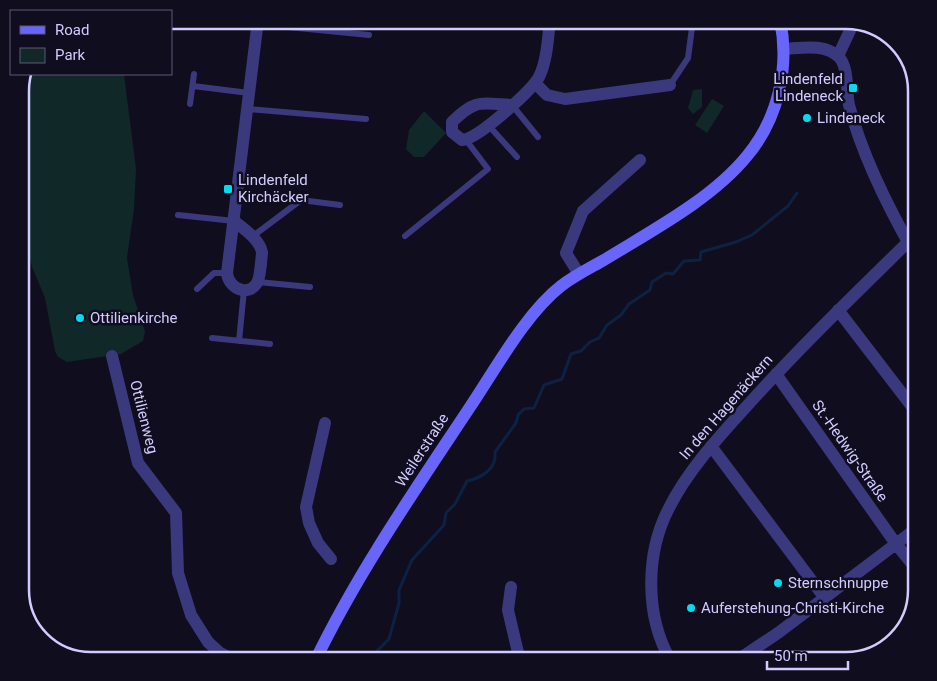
<svg xmlns="http://www.w3.org/2000/svg" width="937" height="681" viewBox="0 0 937 681" font-family="Roboto,sans-serif">
<style>
.green{fill:#102827}
.lines{fill:none;stroke-linecap:round;stroke-linejoin:round}
.stream{stroke:#0d2242;stroke-width:3}
.service{stroke:#3b397d;stroke-width:6}
.minor{stroke:#3b397d;stroke-width:12}
.secondary{stroke:#6865fb;stroke-width:12}
.poi-dot{fill:#06daef;stroke:#100d1f;stroke-width:2}
.labels{text-anchor:middle;stroke-width:5;stroke-linejoin:round;paint-order:stroke}
.poi-label{font-size:15px;fill:#d1ccfe;stroke:#100d1f;text-anchor:start}
.street-label{font-size:15px;fill:#d1ccfe;stroke:#100d1f}
.rim{fill:none;stroke:#d1ccfe;stroke-width:2.5}
</style>
<rect width="100%" height="100%" fill="#100d1f"/>
<path class="green" d="M 26,74 L 124,74 L 136,169 L 134,209 L 127,258 L 133,295 L 145,331 L 143,341 L 121,354 L 67,362 L 58,357 L 55,351 L 45,298 L 32,267 L 20,216 L 20,86 Z
M 702,89 L 702,107 L 693,114 L 688,108 L 693,90 Z
M 712,99 L 724,106 L 707,133 L 695,125 Z
M 424,111 L 446,133 L 424,157 L 414,157 L 406,149 L 409,130 Z"/>
<g class="lines">
<path class="stream" d="M 371,661 L 377,651 L 389,639 L 399,603 L 399,590 L 412,560 L 444,525 L 446,513 L 455,504 L 467,481 C 481,478 497,469 495,452 L 516,423 L 518,415 L 524,409 L 534,408 L 544,385 L 562,379 L 571,354 L 581,351 L 590,342 L 599,338 L 607,325 L 621,315 L 629,304 L 650,290 L 652,282 L 666,273 L 673,274 L 684,261 L 700,260 L 701,252 L 736,242 L 752,235 L 788,206 L 797,193"/>
<path class="service" d="M 258,24 L 369,35
M 670,85 L 688,58 L 693,20
M 193,86 L 249,93
M 190,104 L 194,74
M 512,105 L 538,137
M 248,109 L 366,119
M 489,126 L 517,157
M 178,215 L 234,221
M 253,236 L 301,200 L 340,205
M 405,236 L 488,169 L 466,140
M 258,282 L 310,287
M 197,289 L 214,273 L 227,273
M 212,338 L 270,344
M 239,341 L 244,290"/>
<path class="minor" d="M 784,49 C 801,48 825,43 839,57 C 849,68 846,91 849,105 C 862,155 891,213 917,258
M 838,56 L 854,22
M 535,83 L 547,95 L 565,99 L 670,85
M 512,105 C 480,103 475,99 452,122 L 452,132 L 462,140 C 478,139 531,91 539,77 C 547,61 548,38 550,20
M 234,221 C 244,229 259,239 262,252 C 262,256 261,261 261,264 C 260,270 260,277 257,283 C 247,298 228,287 227,273 L 258,20
M 579,274 L 566,253 L 583,211 L 640,160
M 838,310 L 917,413
M 112,356 L 138,463 L 176,513 L 178,573 L 191,615 L 208,642 L 220,653 L 237,661
M 776,374 L 896,544 L 917,570
M 325,423 L 306,507 L 309,523 L 318,543 L 331,559
M 711,446 L 824,597
M 511,587 L 508,610 L 520,661
M 671,661 C 645,617 645,554 669,508 C 688,470 718,438 746,407 C 798,349 853,296 908,242
M 736,661 L 778,633 L 917,528"/>
<path class="secondary" d="M 315,661 C 358,572 415,490 470,407 C 495,370 526,313 561,286 C 574,276 590,268 604,260 C 651,231 712,199 747,156 C 778,119 790,67 780,20"/>
</g>
<g class="poi-dot">
<rect x="848" y="83" width="10" height="10" rx="2.5"/>
<circle cx="807" cy="118" r="5"/>
<rect x="223" y="184" width="10" height="10" rx="2.5"/>
<circle cx="80" cy="318" r="5"/>
<circle cx="778" cy="583" r="5"/>
<circle cx="691" cy="608" r="5"/>
</g>
<g class="labels">
<g class="poi-label">
<text x="843" y="84" text-anchor="end">Lindenfeld<tspan x="843" dy="17">Lindeneck</tspan></text>
<text x="817" y="123">Lindeneck</text>
<text x="238" y="185">Lindenfeld<tspan x="238" dy="17">Kirchäcker</tspan></text>
<text x="90" y="323">Ottilienkirche</text>
<text x="788" y="588">Sternschnuppe</text>
<text x="701" y="613">Auferstehung-Christi-Kirche</text>
</g>
<g class="street-label">
<text transform="translate(726 407) rotate(-49)" y="5">In den Hagenäckern</text>
<text transform="translate(144 417) rotate(76)" y="5">Ottilienweg</text>
<text transform="translate(422 450) rotate(-57)" y="5">Weilerstraße</text>
<text transform="translate(850 451) rotate(55)" y="5">St.-Hedwig-Straße</text>
</g>
</g>
<path d="M0 0H937V681H0ZM91 29H846A62 62 0 0 1 908 91V590A62 62 0 0 1 846 652H91A62 62 0 0 1 29 590V91A62 62 0 0 1 91 29Z" fill="#100d1f" fill-rule="evenodd"/>
<path class="rim" d="M91 29H846A62 62 0 0 1 908 91V590A62 62 0 0 1 846 652H91A62 62 0 0 1 29 590V91A62 62 0 0 1 91 29Z"/>
<rect x="10" y="10" width="162" height="65" fill="#100d1f" stroke="#5d5978"/>
<rect x="20" y="26" width="25" height="8" fill="#6865fb" stroke="#5d5978"/>
<text x="55" y="35" font-size="15" fill="#d1ccfe">Road</text>
<rect x="20" y="48" width="25" height="15" fill="#102827" stroke="#5d5978"/>
<text x="55" y="60" font-size="15" fill="#d1ccfe">Park</text>
<path d="M767 661v8h81v-8" fill="none" stroke="#d1ccfe" stroke-width="2.5"/>
<text x="774" y="661" font-size="15" fill="#d1ccfe" stroke="#100d1f" stroke-width="4" paint-order="stroke">50 m</text>
</svg>
